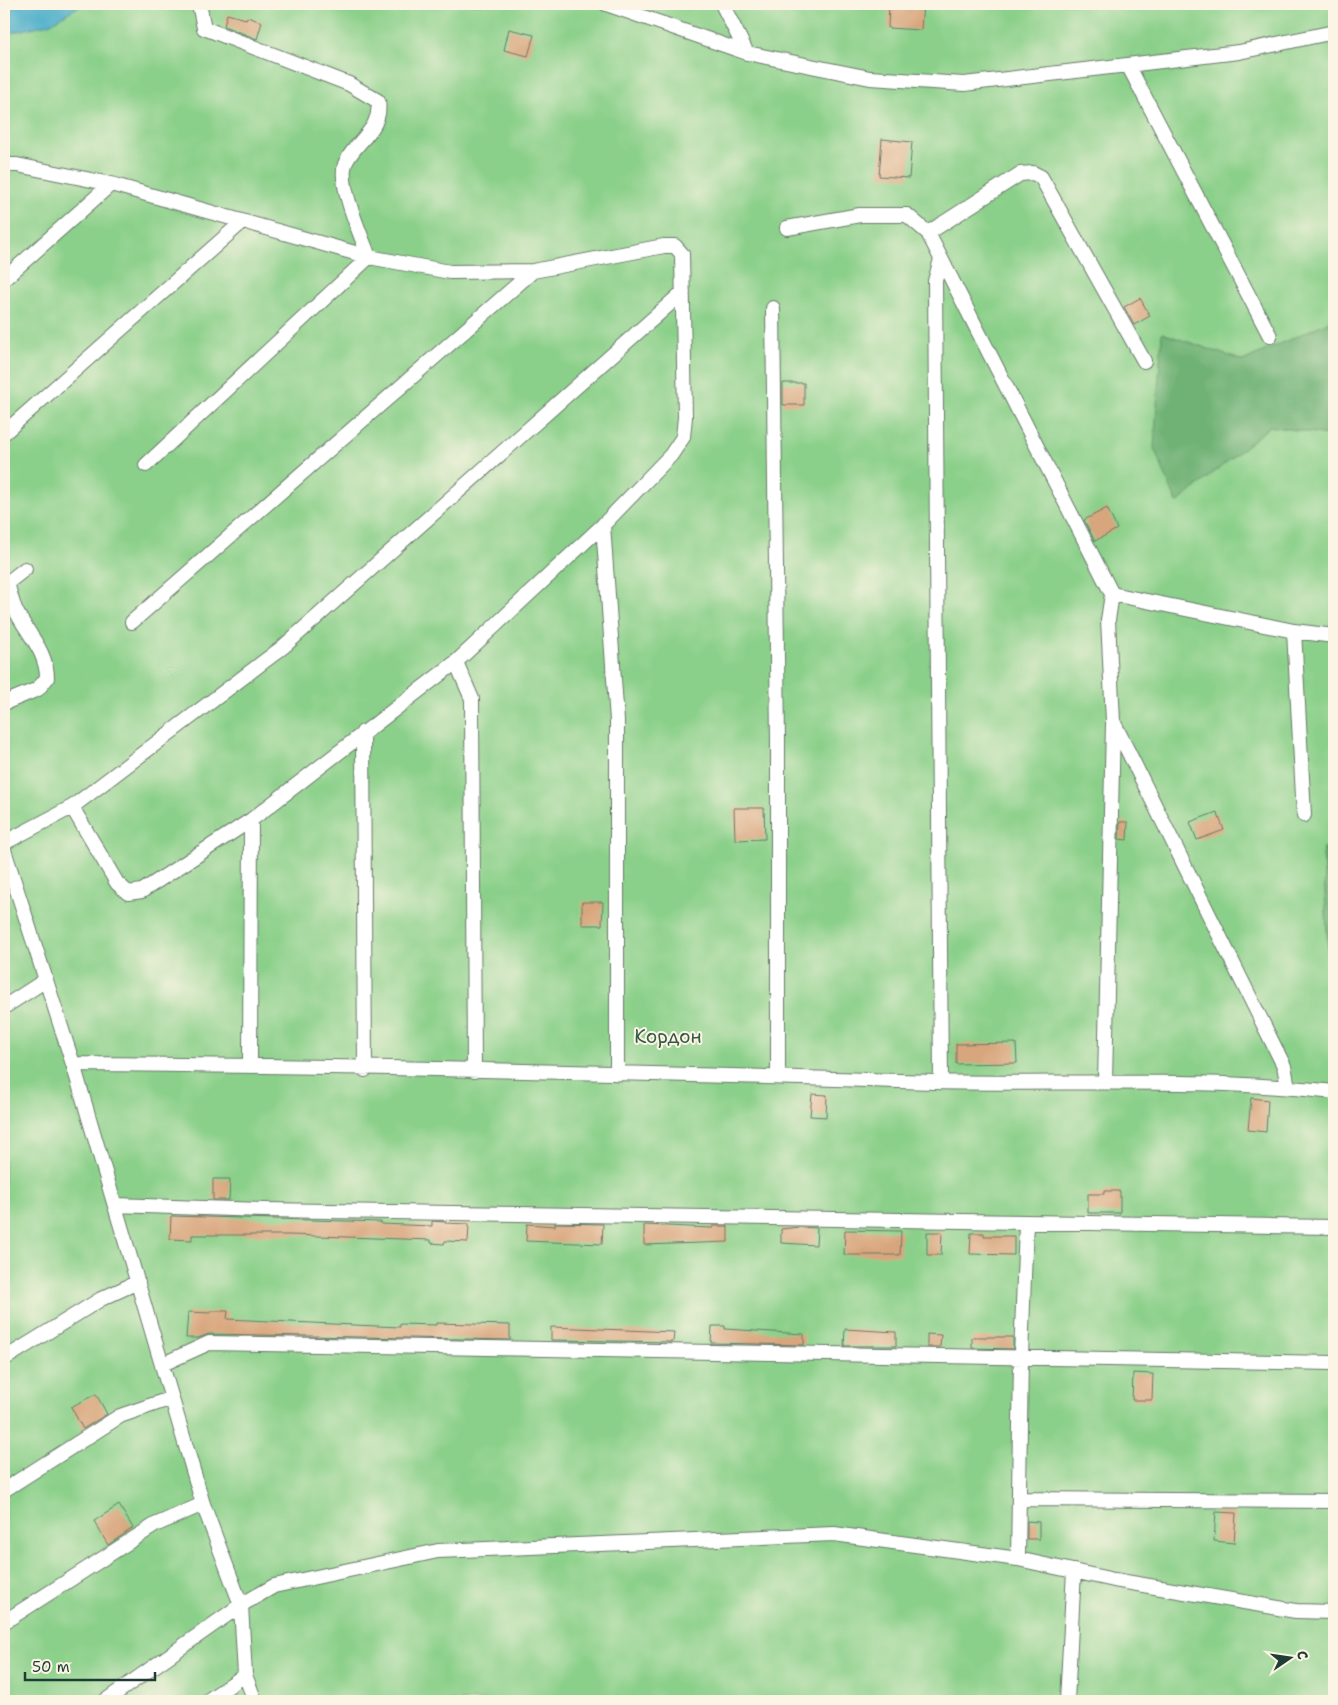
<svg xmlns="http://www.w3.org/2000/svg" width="1338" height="1705" viewBox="0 0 1338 1705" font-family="'Shantell Sans',sans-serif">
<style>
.green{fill:#8bd08a;stroke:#55865f}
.forest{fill:#70b276;stroke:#487855}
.water{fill:#4aadc9;stroke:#34757e}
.building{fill:#d8a67d}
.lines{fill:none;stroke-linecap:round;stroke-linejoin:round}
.street-casing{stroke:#68796a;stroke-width:16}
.street{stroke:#fff;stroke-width:14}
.labels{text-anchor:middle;stroke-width:4;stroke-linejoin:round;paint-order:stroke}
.park-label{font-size:19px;fill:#355a45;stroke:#fcf5e5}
</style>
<rect width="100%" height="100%" fill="#fcf5e5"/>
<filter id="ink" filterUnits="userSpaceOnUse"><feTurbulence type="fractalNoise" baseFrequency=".02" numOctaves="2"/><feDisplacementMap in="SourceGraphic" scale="10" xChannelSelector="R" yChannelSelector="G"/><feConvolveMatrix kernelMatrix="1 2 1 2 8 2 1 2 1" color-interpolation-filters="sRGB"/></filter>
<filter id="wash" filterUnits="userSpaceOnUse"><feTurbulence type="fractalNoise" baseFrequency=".0096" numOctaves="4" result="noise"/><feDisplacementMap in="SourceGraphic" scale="20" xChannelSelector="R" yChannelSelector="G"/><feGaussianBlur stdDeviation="1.12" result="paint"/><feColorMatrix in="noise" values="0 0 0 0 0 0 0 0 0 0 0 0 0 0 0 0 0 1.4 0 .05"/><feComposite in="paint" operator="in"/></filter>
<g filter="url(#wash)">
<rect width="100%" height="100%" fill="#f0e9cd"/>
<path class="green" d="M 4,4 L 1334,4 L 1334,313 L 1328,322 L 1243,361 L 1162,333 L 1177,503 L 1270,426 L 1334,436 L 1334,865 L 1323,849 L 1329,971 L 1334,982 L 1334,1701 L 4,1701 Z"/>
<path class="forest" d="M 1334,313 L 1334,436 L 1270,426 L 1177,503 L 1154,448 L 1162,333 L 1243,361 L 1328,322 Z
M 1323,848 L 1334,865 L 1334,982 L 1329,971 Z"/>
<path class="water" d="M 4,4 L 83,4 L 49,24 L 4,34 Z"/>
<g id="blocks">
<path class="building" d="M 889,4 L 923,4 L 921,30 L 888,28 Z
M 227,14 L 246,19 L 247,17 L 262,22 L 257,39 L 224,26 Z
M 509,29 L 534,35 L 528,56 L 504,50 Z
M 882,139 L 912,142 L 909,178 L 879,176 Z
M 1140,298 L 1150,316 L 1134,325 L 1124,307 Z
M 783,383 L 804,383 L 804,405 L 783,405 Z
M 1107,508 L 1117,529 L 1095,541 L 1084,520 Z
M 734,808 L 764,808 L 765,839 L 735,840 Z
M 1217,812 L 1224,830 L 1197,840 L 1190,822 Z
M 1120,822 L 1128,822 L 1127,840 L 1119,839 Z
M 582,902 L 603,902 L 602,925 L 582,925 Z
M 1016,1043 L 1017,1063 L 956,1064 L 956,1044 Z
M 812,1094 L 827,1095 L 826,1117 L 810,1116 Z
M 1251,1098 L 1268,1100 L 1266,1132 L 1248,1130 Z
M 213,1179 L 230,1179 L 229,1200 L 213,1200 Z
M 1104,1191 L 1120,1191 L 1120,1213 L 1088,1213 L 1088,1194 L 1104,1194 Z
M 171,1216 L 381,1222 L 381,1224 L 432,1226 L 432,1221 L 445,1222 L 445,1223 L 469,1224 L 468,1242 L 445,1241 L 444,1244 L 431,1243 L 431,1240 L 290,1235 L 192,1235 L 192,1240 L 170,1239 Z
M 555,1223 L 603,1224 L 602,1244 L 526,1241 L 527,1224 L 555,1226 Z
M 644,1225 L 713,1228 L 713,1226 L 728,1226 L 728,1242 L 644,1245 Z
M 799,1227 L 817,1228 L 816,1245 L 781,1243 L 781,1229 Z
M 845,1230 L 901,1231 L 900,1255 L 844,1255 Z
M 927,1232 L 942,1232 L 941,1255 L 927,1255 Z
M 971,1233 L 984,1233 L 984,1236 L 1014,1236 L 1014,1255 L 970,1254 Z
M 211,1311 L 228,1311 L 227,1319 L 354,1325 L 400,1327 L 400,1324 L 436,1325 L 436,1323 L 510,1325 L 510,1340 L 209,1334 L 198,1338 L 186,1338 L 188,1312 L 211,1313 Z
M 712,1326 L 725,1326 L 725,1329 L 804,1334 L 804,1345 L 711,1343 Z
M 551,1327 L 674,1332 L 673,1342 L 551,1340 Z
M 845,1329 L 896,1332 L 896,1346 L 844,1346 Z
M 927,1334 L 941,1335 L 940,1347 L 927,1347 Z
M 972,1337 L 1013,1337 L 1013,1349 L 972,1348 Z
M 1133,1373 L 1153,1374 L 1152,1400 L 1132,1400 Z
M 96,1394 L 107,1414 L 83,1429 L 71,1407 Z
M 119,1505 L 133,1528 L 108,1545 L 94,1521 Z
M 1216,1512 L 1236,1513 L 1234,1543 L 1214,1541 Z
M 1027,1521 L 1039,1522 L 1039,1539 L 1027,1539 Z"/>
</g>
</g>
<g filter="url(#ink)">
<use href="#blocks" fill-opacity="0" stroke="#68796a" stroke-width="1"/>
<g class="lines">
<defs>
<path id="street" d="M 606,4 L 747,53 L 870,78 L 964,84 L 1239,52 L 1334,32
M 722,4 L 747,53
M 1128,65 L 1270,336
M 4,165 L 17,165 L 111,184 L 369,257 L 450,272 L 533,271 L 664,246 L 675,246 L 682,254 L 685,417 L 683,437 L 671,455 L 603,525 L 456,662 L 251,820 L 142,891 L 128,893 L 117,883 L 72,807
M 787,228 L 860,215 L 907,215 L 928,233 L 1112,594 L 1108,620 L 1113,721 L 1284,1066 L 1288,1087
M 928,233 L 1020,174 L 1033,173 L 1041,177 L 1144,361
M 941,259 L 935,281 L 941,1082
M 4,279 L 111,184
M 773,308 L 778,741 L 778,1077
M 4,433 L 242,222
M 146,465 L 369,257 C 361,235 338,185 345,164 C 354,141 383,130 378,101 L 349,84 L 204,28 L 199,4
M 603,525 L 617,721 L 617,1074
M 1112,594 L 1294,631 L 1334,636
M 132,622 L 533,271
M 1294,631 L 1304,815
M 456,662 L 472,699 L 474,1071
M 4,703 L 38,689 L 47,678 C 47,652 28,634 17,613 C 12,604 10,592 7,583 L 25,569
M 363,732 L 365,1070
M 4,843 L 72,807 L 283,647 L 683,292
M 4,850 L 73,1064 L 203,1504 L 241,1605 L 245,1675 L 255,1701
M 4,1007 L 46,980
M 73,1064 C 361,1066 648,1073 935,1082 C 1068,1085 1202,1077 1334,1092
M 250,1065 L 251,820
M 1105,1082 L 1113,724
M 115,1205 L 265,1210 L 1334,1227
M 4,1359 L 101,1299 L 138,1282
M 163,1364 L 209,1343 L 1334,1363
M 4,1490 L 120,1416 L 172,1398
M 1020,1499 L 1334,1501
M 1018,1559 L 1021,1358 L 1026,1223
M 4,1622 L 155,1525 L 203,1504
M 105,1701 L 241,1605 L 274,1586 L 438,1551 L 834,1534 L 1018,1559 L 1114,1580 L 1296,1611 L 1334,1612
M 207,1701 L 245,1675
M 1067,1701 L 1074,1571"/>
</defs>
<use href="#street" class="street-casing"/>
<use href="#street" class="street"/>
</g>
</g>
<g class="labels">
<g class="park-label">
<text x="668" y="1043">Кордон</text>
</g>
</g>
<rect width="1338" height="1705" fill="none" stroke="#fcf5e5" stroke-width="20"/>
<g transform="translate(1290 1658) rotate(77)" stroke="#fcf5e5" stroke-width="4" paint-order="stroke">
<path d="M0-4L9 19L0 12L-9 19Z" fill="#1f3d34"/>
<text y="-8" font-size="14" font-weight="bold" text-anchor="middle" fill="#1f3d34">С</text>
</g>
<path d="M25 1672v8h130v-8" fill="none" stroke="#1f3d34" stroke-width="2.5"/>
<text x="32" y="1672" font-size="15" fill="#1f3d34" stroke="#fcf5e5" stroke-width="4" paint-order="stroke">50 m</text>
</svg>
